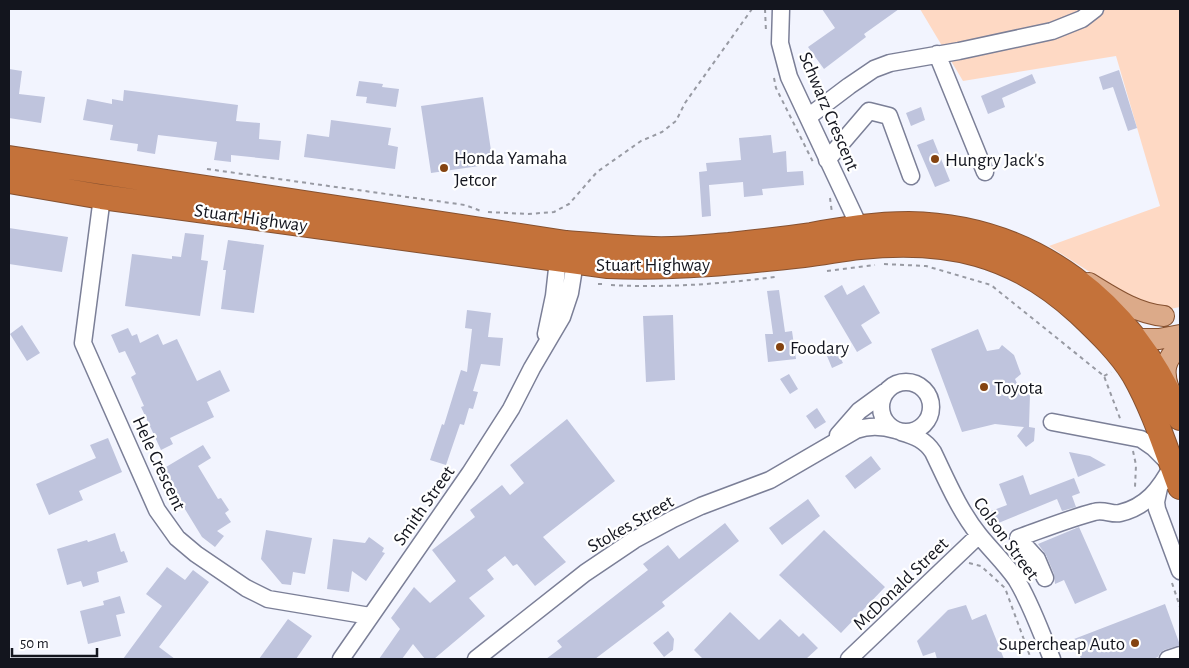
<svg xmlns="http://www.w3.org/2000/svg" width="1189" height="668" viewBox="0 0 1189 668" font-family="'Alegreya Sans',sans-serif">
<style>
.green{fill:#fed9c4}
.building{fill:#bfc4dd}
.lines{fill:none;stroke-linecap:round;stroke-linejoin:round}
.minor-casing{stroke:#7b7f97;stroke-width:19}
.major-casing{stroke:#865130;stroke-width:22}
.highway-casing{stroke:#865130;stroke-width:26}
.path{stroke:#989aa3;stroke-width:2;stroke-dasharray:4 4;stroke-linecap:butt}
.minor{stroke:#fff;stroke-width:16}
.major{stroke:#dcaa89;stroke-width:20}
.highway{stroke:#c4723a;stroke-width:24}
.poi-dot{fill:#844310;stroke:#fff;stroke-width:2}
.labels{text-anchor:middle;stroke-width:4.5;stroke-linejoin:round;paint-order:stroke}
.street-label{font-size:19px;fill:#13151e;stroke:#fff}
.poi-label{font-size:19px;fill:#13151e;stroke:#fff;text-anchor:start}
</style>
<rect width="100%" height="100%" fill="#f2f4fe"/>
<path class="green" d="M 920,9 L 1180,9 L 1180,307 L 1165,310 L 1140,304 L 1049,246 L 1160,206 L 1116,56 L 963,81 Z"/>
<path class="building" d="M 822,9 L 899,9 L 864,34 L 866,37 L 824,69 L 808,47 L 835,28 Z
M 9,69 L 22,71 L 19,94 L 45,97 L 41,123 L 9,118 Z
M 1119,70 L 1137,128 L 1128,131 L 1113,87 L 1103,90 L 1099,77 Z
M 1032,74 L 1036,83 L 1002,98 L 1005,107 L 988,114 L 981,96 Z
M 359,81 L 383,84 L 382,87 L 399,89 L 396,107 L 366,103 L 367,97 L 356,96 Z
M 124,90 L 238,105 L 236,121 L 260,123 L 259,139 L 281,141 L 279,160 L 231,155 L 231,162 L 214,160 L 217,142 L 158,135 L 155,154 L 137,151 L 138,144 L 110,140 L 113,125 L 83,120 L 87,99 L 112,104 L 112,99 L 123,101 Z
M 483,97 L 493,164 L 431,173 L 421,106 Z
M 921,107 L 925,120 L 911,126 L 906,113 Z
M 331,120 L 391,128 L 388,145 L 398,147 L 395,169 L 304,157 L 307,134 L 329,137 Z
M 771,135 L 773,153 L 786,151 L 787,172 L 803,171 L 804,185 L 762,189 L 763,195 L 744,197 L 743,182 L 709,185 L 711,216 L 702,217 L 699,172 L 707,171 L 706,163 L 741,160 L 739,138 Z
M 933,139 L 950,181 L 935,187 L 917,145 Z
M 9,228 L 68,237 L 62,272 L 9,264 Z
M 185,233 L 204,235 L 201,260 L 208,261 L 200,316 L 125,306 L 132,254 L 172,259 L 172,256 L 181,257 Z
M 228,240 L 264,245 L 254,313 L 221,309 L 226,270 L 223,270 Z
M 842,285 L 847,295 L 864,285 L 880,313 L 861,325 L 872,343 L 857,352 L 824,296 Z
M 779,290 L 785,332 L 792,331 L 796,359 L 768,362 L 765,334 L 773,334 L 767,291 Z
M 467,310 L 491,313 L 488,337 L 503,338 L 500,366 L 481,364 L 473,391 L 478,392 L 473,409 L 469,408 L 464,425 L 460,424 L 446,465 L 430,460 L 442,424 L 444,425 L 461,370 L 467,372 L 472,329 L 465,328 Z
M 673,315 L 675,380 L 646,382 L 643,316 Z
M 22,325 L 40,353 L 27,361 L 10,334 Z
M 128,328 L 132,336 L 137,334 L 140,343 L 158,334 L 163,345 L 177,339 L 197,381 L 220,370 L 230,391 L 207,402 L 214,417 L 170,438 L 173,444 L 161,450 L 141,407 L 144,406 L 131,377 L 136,374 L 125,351 L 119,353 L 111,335 Z
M 978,329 L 987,351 L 999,349 L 1002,345 L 1014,355 L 1021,374 L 1015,379 L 1022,394 L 1030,394 L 1029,427 L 1035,428 L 1034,441 L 1026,447 L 1017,436 L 1024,427 L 995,424 L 962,432 L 931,349 Z
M 837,351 L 843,363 L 832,368 L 827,356 Z
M 789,374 L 798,389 L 790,394 L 780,379 Z
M 817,408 L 826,422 L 815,429 L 806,416 Z
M 567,419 L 615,481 L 543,537 L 566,562 L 535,586 L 517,564 L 513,566 L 505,556 L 487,570 L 494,579 L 469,598 L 485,616 L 434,659 L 425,659 L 413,644 L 402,659 L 379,659 L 400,629 L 391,618 L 414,587 L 430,603 L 456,581 L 432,550 L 475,517 L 470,510 L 502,485 L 510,495 L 524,483 L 510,465 Z
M 108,438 L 122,472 L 79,491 L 83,500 L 49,515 L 36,484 L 96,458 L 90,445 Z
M 203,445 L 211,458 L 198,466 L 218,499 L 221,498 L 229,510 L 225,513 L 231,522 L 217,531 L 224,536 L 215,547 L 202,537 L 161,470 Z
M 1069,452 L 1090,456 L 1106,465 L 1078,477 Z
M 871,456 L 881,469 L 855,489 L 845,476 Z
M 1023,475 L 1030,495 L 1074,478 L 1080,493 L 1072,496 L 1076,507 L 1062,511 L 1057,499 L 996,524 L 991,511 L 1007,505 L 999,484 Z
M 808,499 L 820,516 L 782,545 L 769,528 Z
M 725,523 L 739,541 L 662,602 L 665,606 L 595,659 L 546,659 L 562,647 L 557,641 L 648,570 L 643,564 L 668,545 L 679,559 Z
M 1079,527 L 1107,590 L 1075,604 L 1064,580 L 1055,584 L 1054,574 L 1046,555 L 1038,544 Z
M 266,530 L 312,538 L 305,574 L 293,572 L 291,585 L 282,584 L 261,559 Z
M 824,530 L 885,587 L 841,633 L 779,575 Z
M 115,533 L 121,552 L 124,551 L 128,562 L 97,572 L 99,582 L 83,587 L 81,581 L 67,585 L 57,549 L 87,540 L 88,542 Z
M 369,537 L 384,548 L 382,552 L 385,553 L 366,581 L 352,571 L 349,592 L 327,589 L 333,539 L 365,543 Z
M 167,567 L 185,580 L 193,570 L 209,582 L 159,647 L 175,659 L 123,659 L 162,606 L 146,594 Z
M 120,596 L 125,613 L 116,615 L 121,636 L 88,644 L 80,611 L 104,605 L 103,601 Z
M 1165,604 L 1180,645 L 1164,650 L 1160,653 L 1158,657 L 1153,659 L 1081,659 L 1074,639 Z
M 966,605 L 972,620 L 986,614 L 1004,659 L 937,659 L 935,652 L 923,656 L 917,641 L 948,610 Z
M 730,612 L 759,640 L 780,619 L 799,637 L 803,633 L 818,648 L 806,659 L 703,659 L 694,650 Z
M 288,619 L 312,636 L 296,659 L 259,659 Z
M 668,631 L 674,639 L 673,650 L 664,657 L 653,643 Z"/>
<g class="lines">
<defs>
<path id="minor" d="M 781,9 L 780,43 L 789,77 L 859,226
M 937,54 L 985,172
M 808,117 L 849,86 L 874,69 L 890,63 L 959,51 L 1052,31 L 1082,19 L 1095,9
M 827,160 L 869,111 L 889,116 L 911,176
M 102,197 L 83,343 L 157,510 L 177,538 L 196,554 L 246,588 L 268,599 L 370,616
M 546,334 L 554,296 L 558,260
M881 407a25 25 0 1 1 50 0a25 25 0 1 1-50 0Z
M 901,432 C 915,436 925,440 933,452 C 947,481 959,510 979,535 C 991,550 1005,563 1016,579 C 1031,603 1041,633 1052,659
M 838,435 L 859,411 L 885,392
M 1159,488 L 1156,502 L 1157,509 L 1180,571
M 1037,559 L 1018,538 C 1043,529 1068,519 1094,512 C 1104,509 1112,515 1120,513 C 1146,507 1160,489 1172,466 L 1154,448 L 1141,439 L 1052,422
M 1017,580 L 1037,559 L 1045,578
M 341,659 L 470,473 L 511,409 L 532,368 L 562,317 L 570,293 L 575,262
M 476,659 L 585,573 L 634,540 L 673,519 L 701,506 L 770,480 L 856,430 C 870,425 882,426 896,430
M 849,659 L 979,535
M 1168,659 L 1180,655"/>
<path id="major" d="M 1089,283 C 1112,297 1137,314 1164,316
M 1123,339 L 1159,339 L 1180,335
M 1169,389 C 1163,373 1164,358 1180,348"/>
<path id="highway" d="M 9,158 L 566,243 C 595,245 624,248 653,249 C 678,250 704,247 729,245 C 756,242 784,239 811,235 C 844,229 875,224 909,224 C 1035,226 1133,304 1180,418
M 9,181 L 102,197 L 608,266 C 674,269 739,262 804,255 C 823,253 841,249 860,247 C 947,238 1014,253 1079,313 C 1099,332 1120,352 1134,375 C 1154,410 1166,450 1180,487"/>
</defs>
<use href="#minor" class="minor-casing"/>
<use href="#major" class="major-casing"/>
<use href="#highway" class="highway-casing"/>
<path class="path" d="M 765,9 L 766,32
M 774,78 L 776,88 L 813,162
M 207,169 L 465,205 L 481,211
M 830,198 L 832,213
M 488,212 L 528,214 L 554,212 L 569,204 L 597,172 L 641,141 L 662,132 L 676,121 L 685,103 L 752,9
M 884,264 L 926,266 L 991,285 L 1104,376 L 1121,421
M 827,271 L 875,265
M 598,284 L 606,284
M 611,285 C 666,288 720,284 775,277
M 1104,376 L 1111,372
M 1133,451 L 1136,465 L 1135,487 L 1137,490
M 969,563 L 981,566 L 1005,588 L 1031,659
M 1172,583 L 1180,607"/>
<use href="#minor" class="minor"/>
<use href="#major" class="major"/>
<use href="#highway" class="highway"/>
</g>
<g class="poi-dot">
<circle cx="935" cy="159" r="5"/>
<circle cx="444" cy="168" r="5"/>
<circle cx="780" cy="347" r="5"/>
<circle cx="984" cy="387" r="5"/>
<circle cx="1135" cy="643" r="5"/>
</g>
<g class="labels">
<g class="street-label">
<text transform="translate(830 111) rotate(67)" y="7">Schwarz Crescent</text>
<text transform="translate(251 217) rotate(8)" y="7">Stuart Highway</text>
<text x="653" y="271">Stuart Highway</text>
<text transform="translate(160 463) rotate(65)" y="7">Hele Crescent</text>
<text transform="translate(423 505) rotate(-55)" y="7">Smith Street</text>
<text transform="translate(630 523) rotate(-30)" y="7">Stokes Street</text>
<text transform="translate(1007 538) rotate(54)" y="7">Colson Street</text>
<text transform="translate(900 583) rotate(-44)" y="7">McDonald Street</text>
</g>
<g class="poi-label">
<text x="454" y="164">Honda Yamaha<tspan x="454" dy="22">Jetcor</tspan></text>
<text x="945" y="166">Hungry Jack's</text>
<text x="790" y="354">Foodary</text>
<text x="994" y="394">Toyota</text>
<text x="1125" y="650" text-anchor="end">Supercheap Auto</text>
</g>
</g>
<rect width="1189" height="668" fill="none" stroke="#13151e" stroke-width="20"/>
<path d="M12 648v8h85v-8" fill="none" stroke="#13151e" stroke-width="2.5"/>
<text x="20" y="648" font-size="15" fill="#13151e" stroke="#ffffff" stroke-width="4" paint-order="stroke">50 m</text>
</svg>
